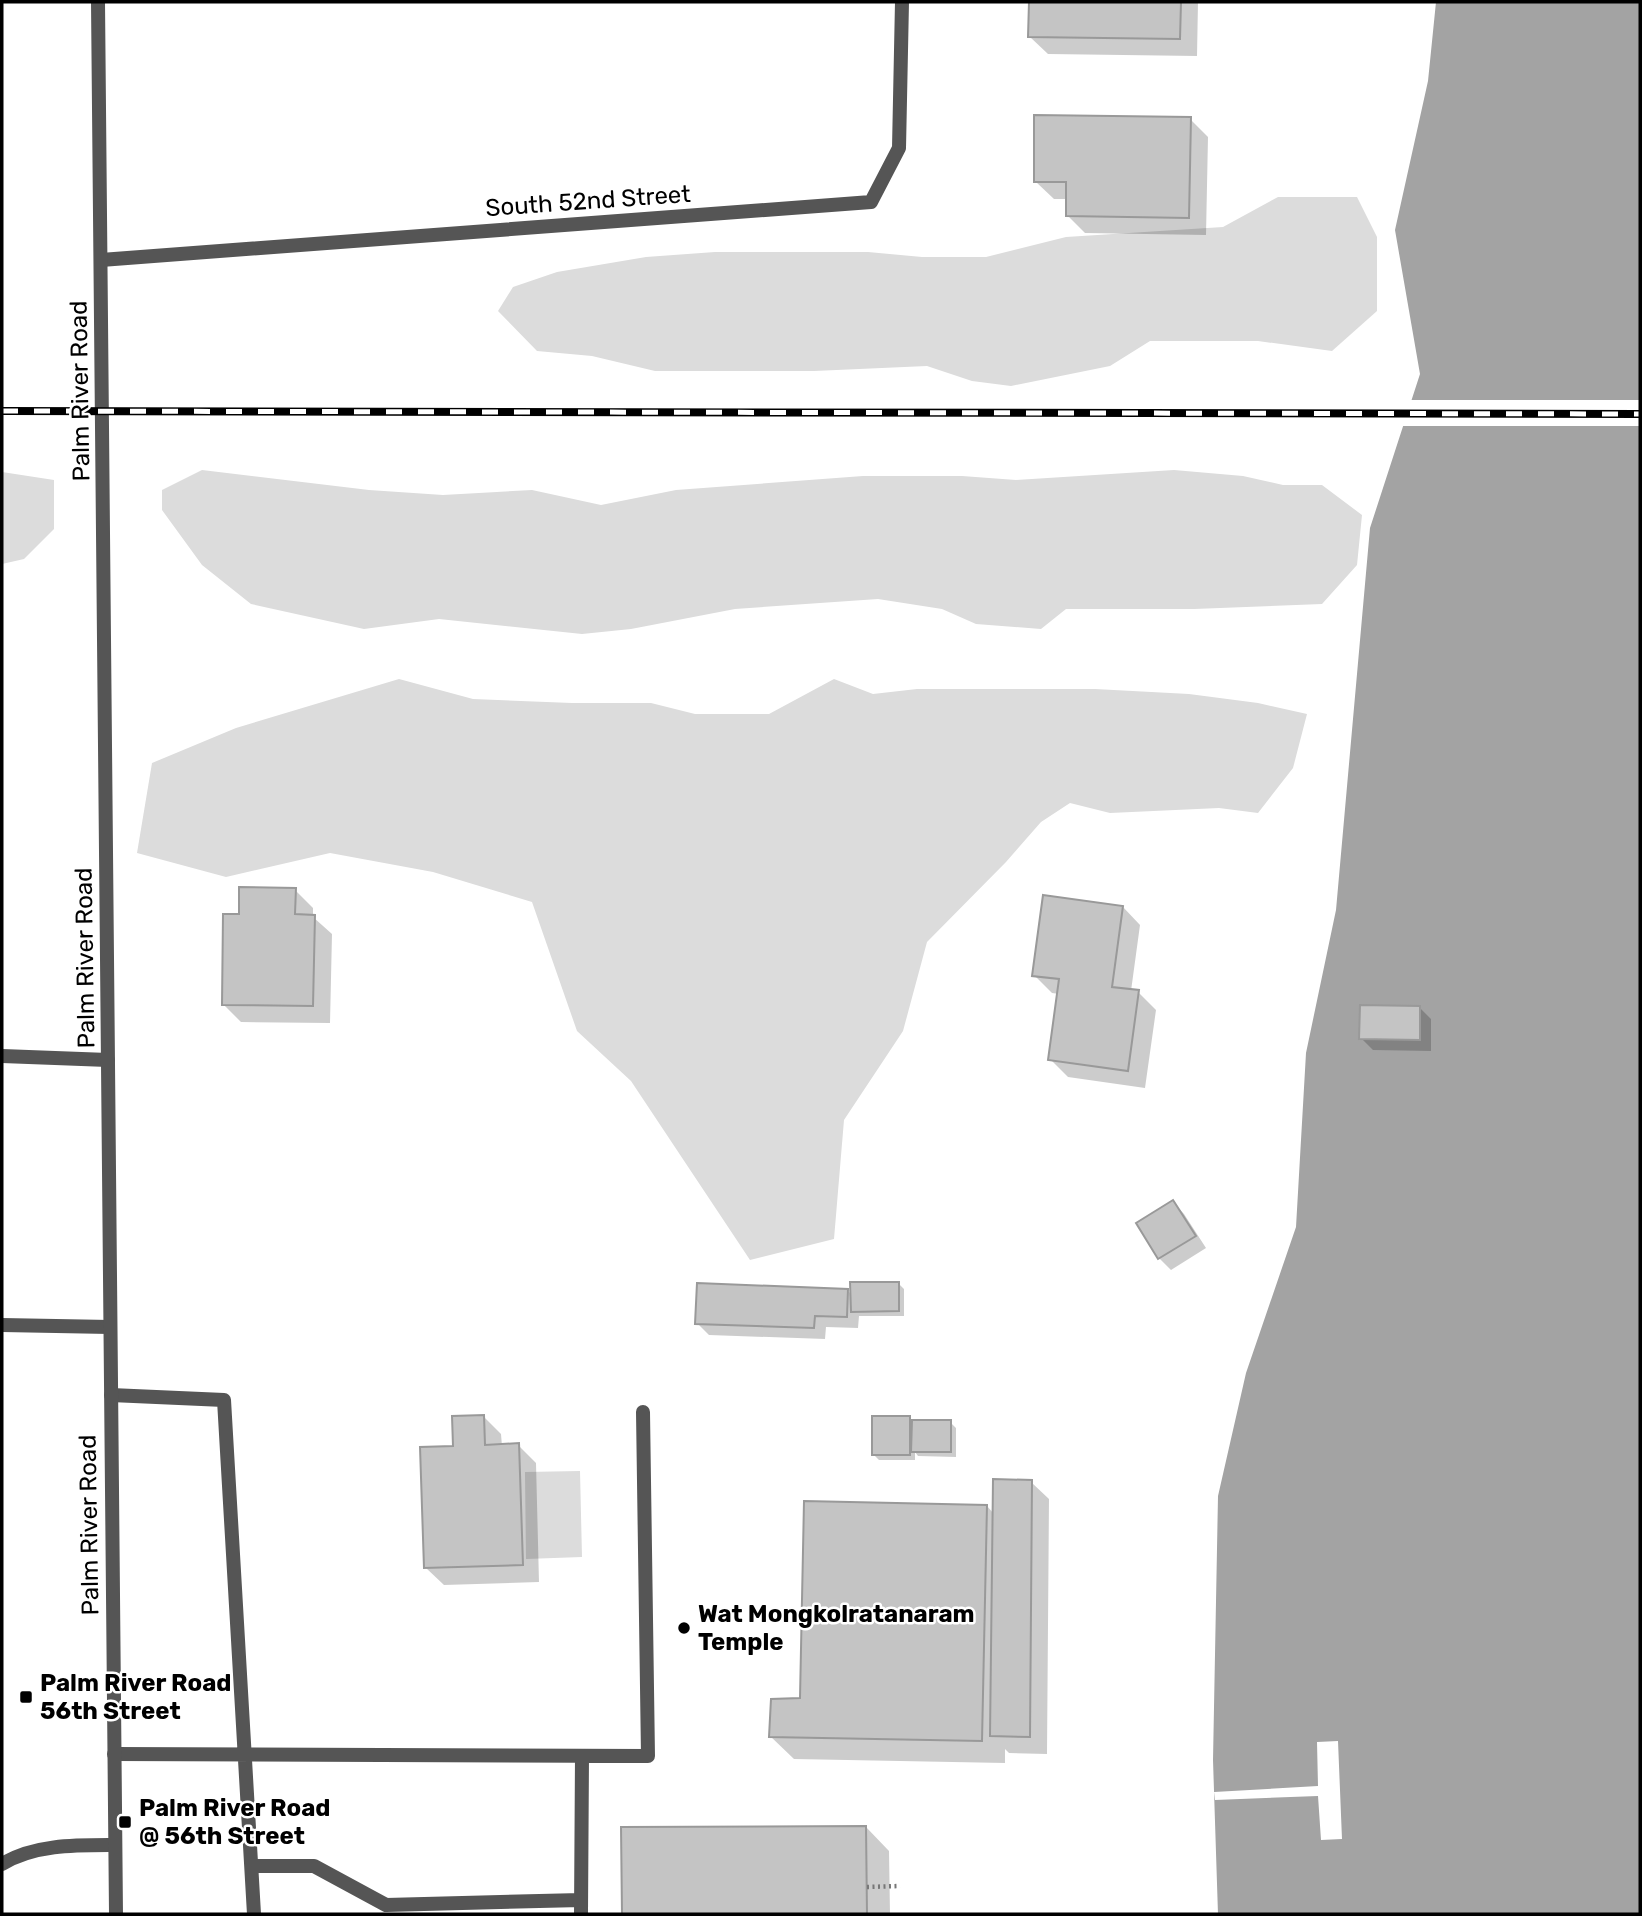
<svg xmlns="http://www.w3.org/2000/svg" width="1642" height="1916" viewBox="0 0 1642 1916" font-family="Rubik,sans-serif">
<style>
.green{fill:#dcdcdc}
.water{fill:#a3a3a3}
.pier{fill:#fff}
.shadow{fill:#0003}
.building{fill:#c4c4c4;stroke:#999;stroke-width:2}
.lines{fill:none;stroke-linecap:round;stroke-linejoin:round}
.path{stroke:#777;stroke-width:4.5;stroke-dasharray:2 3.5;stroke-linecap:butt}
.service{stroke:#555;stroke-width:14}
.minor{stroke:#555;stroke-width:14}
.tertiary{stroke:#555;stroke-width:14}
.rail-casing{stroke:#000;stroke-width:8}
.rail{stroke:#fff;stroke-width:5;stroke-dasharray:16;stroke-linecap:butt}
.poi-dot{fill:#000;stroke:#fff;stroke-width:2.5}
.labels{text-anchor:middle;stroke-width:5;stroke-linejoin:round;paint-order:stroke}
.street-label{font-size:24px;fill:#000;stroke:#fff}
.poi-label{font-size:24px;font-weight:bold;fill:#000;stroke:#fff;text-anchor:start}
</style>
<rect width="100%" height="100%" fill="#fff"/>
<path class="green" d="M 1278,197 L 1357,197 L 1377,237 L 1377,311 L 1332,351 L 1258,341 L 1150,341 L 1110,366 L 1011,386 L 972,381 L 927,366 L 814,371 L 655,371 L 592,356 L 537,351 L 498,311 L 513,287 L 557,272 L 646,257 L 715,252 L 868,252 L 922,257 L 986,257 L 1066,237 L 1223,227 Z
M 202,470 L 369,490 L 443,495 L 532,490 L 601,505 L 676,490 L 863,476 L 962,476 L 1016,480 L 1174,470 L 1243,476 L 1283,485 L 1322,485 L 1362,515 L 1357,565 L 1322,604 L 1194,609 L 1066,609 L 1041,629 L 976,624 L 942,609 L 878,599 L 735,609 L 631,629 L 582,634 L 439,619 L 364,629 L 251,604 L 202,565 L 162,510 L 162,490 Z
M 2,472 L 54,480 L 54,529 L 24,559 L 2,564 Z
M 399,679 L 473,699 L 572,703 L 651,703 L 695,714 L 769,714 L 834,679 L 873,694 L 917,689 L 1095,689 L 1189,694 L 1258,703 L 1307,714 L 1293,768 L 1258,813 L 1219,808 L 1110,813 L 1070,803 L 1041,822 L 1006,862 L 927,942 L 903,1031 L 844,1120 L 834,1239 L 750,1260 L 631,1081 L 577,1031 L 532,902 L 433,872 L 330,853 L 226,877 L 137,853 L 152,763 L 236,728 Z
M 580,1471 L 582,1557 L 526,1559 L 525,1472 Z"/>
<path class="water" d="M 1436,2 L 1640,2 L 1640,1914 L 1218,1914 L 1213,1760 L 1218,1496 L 1246,1373 L 1296,1227 L 1306,1053 L 1336,910 L 1370,528 L 1420,374 L 1395,230 L 1428,81 Z"/>
<path class="pier" d="M 1408,400 L 1640,400 L 1640,426 L 1400,426 Z
M 1338,1741 L 1342,1839 L 1321,1840 L 1318,1796 L 1215,1800 L 1214,1792 L 1318,1786 L 1317,1742 Z"/>
<path class="shadow" d="M 1031,2 L 1198,2 L 1197,56 L 1048,54 L 1030,37 Z
M 1190,119 L 1208,137 L 1206,235 L 1085,233 L 1067,215 L 1067,199 L 1054,199 L 1036,182 Z
M 295,890 L 313,908 L 313,917 L 332,934 L 330,1023 L 241,1022 L 223,1004 L 240,916 Z
M 1123,907 L 1140,925 L 1131,991 L 1138,992 L 1156,1010 L 1145,1088 L 1068,1077 L 1050,1059 L 1059,994 L 1052,993 L 1034,975 Z
M 1420,1008 L 1431,1019 L 1431,1051 L 1373,1050 L 1361,1038 Z
M 1173,1202 L 1184,1214 L 1206,1248 L 1171,1270 L 1159,1258 Z
M 898,1283 L 904,1289 L 904,1316 L 859,1316 L 858,1328 L 826,1327 L 825,1339 L 709,1335 L 697,1323 L 847,1290 L 852,1295 Z
M 483,1416 L 501,1434 L 502,1446 L 518,1445 L 536,1463 L 539,1582 L 444,1585 L 426,1568 L 455,1447 Z
M 909,1418 L 913,1422 L 950,1422 L 956,1428 L 956,1457 L 918,1456 L 915,1452 L 915,1460 L 879,1460 L 873,1454 Z
M 1031,1482 L 1049,1499 L 1047,1754 L 1009,1753 L 1005,1749 L 1005,1763 L 794,1759 L 770,1736 L 802,1700 L 987,1506 L 994,1514 Z
M 866,1827 L 889,1851 L 890,1914 L 624,1914 L 623,1829 Z"/>
<path class="building" d="M 1029,2 L 1181,2 L 1180,39 L 1028,37 Z
M 1034,115 L 1191,117 L 1189,218 L 1066,216 L 1066,182 L 1034,182 Z
M 239,887 L 296,888 L 295,914 L 315,915 L 313,1006 L 222,1005 L 223,914 L 239,914 Z
M 1043,895 L 1123,906 L 1112,987 L 1139,990 L 1128,1071 L 1048,1060 L 1059,979 L 1032,976 Z
M 1360,1005 L 1420,1006 L 1420,1040 L 1359,1039 Z
M 1173,1200 L 1196,1236 L 1158,1259 L 1136,1223 Z
M 850,1282 L 899,1282 L 899,1311 L 851,1312 Z
M 697,1283 L 848,1289 L 847,1317 L 815,1316 L 814,1328 L 695,1324 Z
M 484,1415 L 485,1445 L 519,1443 L 523,1565 L 424,1568 L 420,1447 L 453,1446 L 452,1416 Z
M 872,1416 L 910,1416 L 910,1455 L 872,1455 Z
M 912,1420 L 951,1420 L 951,1452 L 911,1452 Z
M 993,1479 L 1032,1480 L 1030,1737 L 990,1736 Z
M 804,1501 L 987,1505 L 982,1741 L 769,1737 L 771,1699 L 800,1698 Z
M 866,1826 L 867,1914 L 622,1914 L 621,1827 Z"/>
<g class="lines">
<path class="path" d="M 867,1887 L 900,1886"/>
<path class="service" d="M 2,1056 L 108,1060
M 2,1325 L 110,1327
M 111,1395 L 224,1400 L 254,1914
M 114,1754 L 648,1756 L 643,1412
M 2,1864 C 35,1844 77,1845 115,1845
M 252,1866 L 314,1866 L 386,1905 L 581,1900
M 581,1914 L 582,1756"/>
<path class="minor" d="M 101,260 L 871,202 L 899,148 L 902,2"/>
<path class="tertiary" d="M 98,2 L 116,1914"/>
<defs>
<path id="rail" d="M 2,411 L 1640,414"/>
</defs>
<use href="#rail" class="rail-casing"/>
<use href="#rail" class="rail"/>
</g>
<g class="poi-dot">
<circle cx="684" cy="1628" r="7"/>
<rect x="19" y="1690" width="14" height="14" rx="3.5"/>
<rect x="118" y="1815" width="14" height="14" rx="3.5"/>
</g>
<g class="labels">
<g class="street-label">
<text transform="translate(588 201) rotate(-4)" y="8">South 52nd Street</text>
<text transform="translate(80 391) rotate(-91)" y="8">Palm River Road</text>
<text transform="translate(85 958) rotate(-91)" y="8">Palm River Road</text>
<text transform="translate(89 1525) rotate(-91)" y="8">Palm River Road</text>
</g>
<g class="poi-label">
<text x="698" y="1622">Wat Mongkolratanaram<tspan x="698" dy="28">Temple</tspan></text>
<text x="40" y="1691">Palm River Road<tspan x="40" dy="28">56th Street</tspan></text>
<text x="139" y="1816">Palm River Road<tspan x="139" dy="28">@ 56th Street</tspan></text>
</g>
</g>
<rect width="1642" height="1916" fill="none" stroke="#000000" stroke-width="7"/>
</svg>
